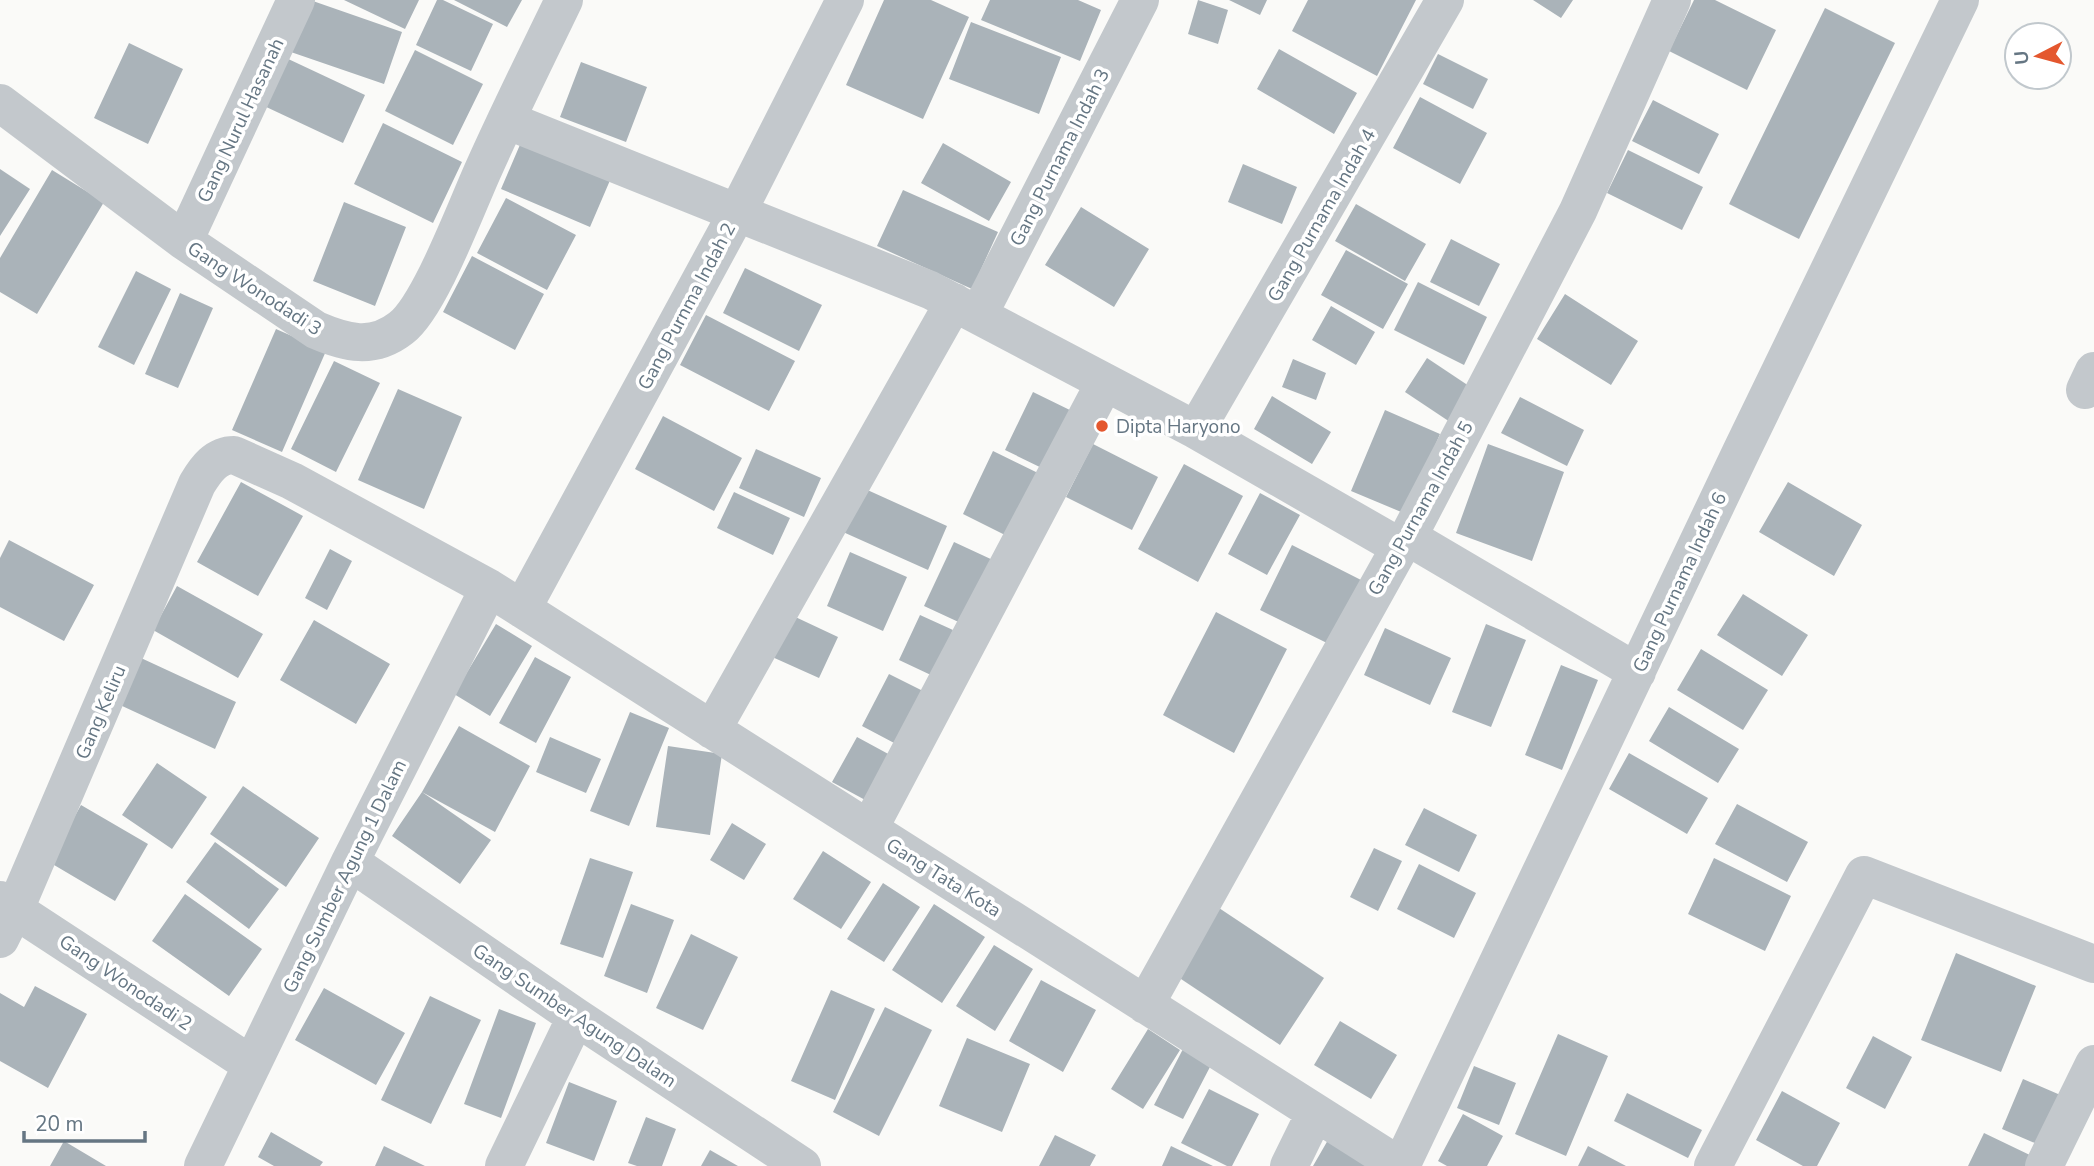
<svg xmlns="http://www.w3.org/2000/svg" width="2094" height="1166" viewBox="0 0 2094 1166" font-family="'Nunito Sans',sans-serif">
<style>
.building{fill:#aab3b9}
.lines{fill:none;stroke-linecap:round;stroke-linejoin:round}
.minor{stroke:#c3c8cc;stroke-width:38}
.poi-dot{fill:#e4572e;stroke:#fff;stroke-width:2.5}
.labels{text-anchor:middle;stroke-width:7;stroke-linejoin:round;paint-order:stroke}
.street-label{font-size:19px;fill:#657683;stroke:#fff}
.poi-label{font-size:19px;fill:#657683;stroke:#fff;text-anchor:start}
</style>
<rect width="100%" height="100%" fill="#fafaf8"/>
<path class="building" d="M 310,0 L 402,32 L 384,84 L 285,50 Z
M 344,0 L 419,0 L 405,29 Z
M 437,0 L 443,0 L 493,24 L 471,71 L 416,45 Z
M 454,0 L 522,0 L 507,27 Z
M 884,0 L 931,0 L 969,17 L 923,119 L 846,85 Z
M 990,0 L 1078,0 L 1101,10 L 1080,61 L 981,20 Z
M 1198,0 L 1228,10 L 1218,44 L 1188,34 Z
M 1229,0 L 1267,0 L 1260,15 Z
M 1308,0 L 1416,0 L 1377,76 L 1292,31 Z
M 1533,0 L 1573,0 L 1561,18 Z
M 1694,0 L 1715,0 L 1776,30 L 1747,90 L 1669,51 Z
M 1825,8 L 1895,43 L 1799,239 L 1729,204 Z
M 971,22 L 1061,57 L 1039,114 L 949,79 Z
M 129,43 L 183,69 L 148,144 L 94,118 Z
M 1279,49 L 1357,93 L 1334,134 L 1257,89 Z
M 415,50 L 483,84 L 453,145 L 385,111 Z
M 1438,54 L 1488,79 L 1473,109 L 1423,84 Z
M 284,57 L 365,95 L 343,143 L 262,105 Z
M 581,62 L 647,87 L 626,142 L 560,117 Z
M 1420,97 L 1487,133 L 1460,184 L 1393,148 Z
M 1653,100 L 1719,134 L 1699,174 L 1632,141 Z
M 383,123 L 462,162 L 433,223 L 354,184 Z
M 522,140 L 611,178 L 590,227 L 501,189 Z
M 943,143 L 1011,182 L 989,221 L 921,183 Z
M 1628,150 L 1703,187 L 1682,230 L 1607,193 Z
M 1243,164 L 1297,187 L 1282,224 L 1228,202 Z
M 0,169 L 30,189 L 0,236 Z
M 52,170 L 104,202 L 37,314 L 0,292 L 0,258 Z
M 903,190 L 998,232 L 972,289 L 877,246 Z
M 506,198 L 576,235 L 547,290 L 477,253 Z
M 344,202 L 406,227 L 375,306 L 313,281 Z
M 1356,204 L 1426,244 L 1405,281 L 1335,241 Z
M 1081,207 L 1149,249 L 1114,307 L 1045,265 Z
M 1451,239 L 1500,264 L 1479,306 L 1430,282 Z
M 1346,250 L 1408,284 L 1383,329 L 1321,295 Z
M 472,256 L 544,294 L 515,350 L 443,312 Z
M 745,268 L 822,305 L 799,351 L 723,313 Z
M 136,271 L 171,289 L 134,365 L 98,347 Z
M 1418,282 L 1487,317 L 1464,365 L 1394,330 Z
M 180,293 L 213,308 L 178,388 L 145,374 Z
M 1565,294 L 1638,341 L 1611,385 L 1537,339 Z
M 1331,306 L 1375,332 L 1356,365 L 1312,340 Z
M 706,315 L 795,361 L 769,411 L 680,365 Z
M 276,329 L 326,351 L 282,452 L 232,430 Z
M 1427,358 L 1475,390 L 1453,424 L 1405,392 Z
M 1293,359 L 1326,373 L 1316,400 L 1282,387 Z
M 334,361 L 380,383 L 336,472 L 291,449 Z
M 398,389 L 462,417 L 424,509 L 358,480 Z
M 1033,392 L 1078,414 L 1050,472 L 1005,450 Z
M 1272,396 L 1331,432 L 1312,464 L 1254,429 Z
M 1520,397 L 1584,430 L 1567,466 L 1501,433 Z
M 1385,410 L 1440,434 L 1406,514 L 1351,491 Z
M 663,416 L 742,458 L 714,511 L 635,469 Z
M 1093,444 L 1158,477 L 1132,530 L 1066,497 Z
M 1488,444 L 1564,472 L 1532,561 L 1456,533 Z
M 756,449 L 821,478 L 804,517 L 739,488 Z
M 993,451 L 1040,474 L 1009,537 L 963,514 Z
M 1184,464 L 1243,496 L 1198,582 L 1138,549 Z
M 241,482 L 303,516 L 258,596 L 197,562 Z
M 1788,482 L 1862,525 L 1834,576 L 1759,532 Z
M 863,488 L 947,526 L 928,570 L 843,532 Z
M 734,492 L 790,518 L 773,555 L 717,528 Z
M 1260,493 L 1300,515 L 1267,575 L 1228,554 Z
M 9,540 L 94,585 L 64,641 L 0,607 L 0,558 Z
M 954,542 L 995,561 L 965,625 L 924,606 Z
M 1292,545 L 1363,581 L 1331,645 L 1260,610 Z
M 330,549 L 352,561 L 327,610 L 305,598 Z
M 850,552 L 907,577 L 883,631 L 827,606 Z
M 177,586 L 263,634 L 238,678 L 153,630 Z
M 1743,594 L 1808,635 L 1782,676 L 1717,635 Z
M 1216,612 L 1287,649 L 1234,753 L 1163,715 Z
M 789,614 L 838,637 L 819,678 L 770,656 Z
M 920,615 L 953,630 L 933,676 L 899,660 Z
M 314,620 L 390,664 L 356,724 L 280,680 Z
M 496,624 L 532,646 L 490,716 L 454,694 Z
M 1486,624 L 1526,640 L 1491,727 L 1452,712 Z
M 1385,628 L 1451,658 L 1430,705 L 1364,675 Z
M 1701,649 L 1768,690 L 1743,730 L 1677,690 Z
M 535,657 L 571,677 L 536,743 L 499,723 Z
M 141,658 L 236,702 L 215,749 L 120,705 Z
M 1561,665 L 1598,680 L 1562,770 L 1525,755 Z
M 889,674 L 923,691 L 896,744 L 862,726 Z
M 1669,707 L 1739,749 L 1718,783 L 1649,741 Z
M 630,712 L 669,728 L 629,826 L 590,811 Z
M 459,726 L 530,766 L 495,832 L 422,792 Z
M 550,737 L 601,759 L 586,793 L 536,772 Z
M 857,737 L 892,756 L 867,801 L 832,782 Z
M 668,746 L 722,754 L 710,835 L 656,827 Z
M 1629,753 L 1708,798 L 1687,834 L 1609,789 Z
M 157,763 L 207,797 L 172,849 L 122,815 Z
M 243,786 L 319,838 L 286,887 L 210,834 Z
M 422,792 L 491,840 L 460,884 L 392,836 Z
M 1737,804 L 1808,842 L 1787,882 L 1715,844 Z
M 81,805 L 148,844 L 115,901 L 49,862 Z
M 1424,808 L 1477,835 L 1459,872 L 1405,845 Z
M 732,823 L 766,844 L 744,880 L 710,860 Z
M 215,842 L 279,889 L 249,929 L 186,882 Z
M 1374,848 L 1402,861 L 1378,911 L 1350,897 Z
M 823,851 L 871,882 L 841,929 L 793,899 Z
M 590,858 L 633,872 L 603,958 L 560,944 Z
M 1714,858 L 1791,896 L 1765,951 L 1688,914 Z
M 1419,864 L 1476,893 L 1454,938 L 1397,909 Z
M 883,883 L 920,907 L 884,962 L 847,939 Z
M 185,894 L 262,949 L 229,996 L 152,941 Z
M 631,904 L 674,920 L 647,993 L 604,976 Z
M 934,904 L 985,937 L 942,1003 L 892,970 Z
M 1219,908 L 1324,978 L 1280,1045 L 1175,975 Z
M 691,934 L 738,957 L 703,1030 L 656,1008 Z
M 994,945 L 1033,969 L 995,1031 L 956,1006 Z
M 1956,953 L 2036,986 L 2001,1072 L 1921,1040 Z
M 1041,980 L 1096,1010 L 1063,1072 L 1009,1041 Z
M 35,986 L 87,1014 L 48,1088 L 0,1061 L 0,993 L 24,1007 Z
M 324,988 L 405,1033 L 376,1085 L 295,1040 Z
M 831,990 L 875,1009 L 835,1100 L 791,1081 Z
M 430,996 L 481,1020 L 431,1124 L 381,1100 Z
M 885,1007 L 932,1030 L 879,1136 L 833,1112 Z
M 499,1009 L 536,1023 L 501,1118 L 464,1104 Z
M 1340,1021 L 1397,1055 L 1371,1099 L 1314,1065 Z
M 1148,1029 L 1180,1050 L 1143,1109 L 1111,1089 Z
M 1558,1034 L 1608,1056 L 1566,1156 L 1515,1134 Z
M 1873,1036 L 1912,1057 L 1885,1109 L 1846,1088 Z
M 967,1038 L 1030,1064 L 1002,1132 L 939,1106 Z
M 1183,1049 L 1211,1065 L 1183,1119 L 1154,1105 Z
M 1474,1066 L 1516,1083 L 1499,1125 L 1457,1108 Z
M 2023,1079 L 2065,1097 L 2044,1147 L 2002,1129 Z
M 569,1082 L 617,1101 L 594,1161 L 546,1143 Z
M 1209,1089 L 1259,1114 L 1232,1166 L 1227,1166 L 1181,1143 Z
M 1782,1091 L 1840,1123 L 1817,1166 L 1803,1166 L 1756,1140 Z
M 1627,1093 L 1702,1130 L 1688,1158 L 1614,1121 Z
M 1463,1114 L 1503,1136 L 1487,1166 L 1447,1166 L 1438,1161 Z
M 646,1117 L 676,1129 L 662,1166 L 637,1166 L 628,1163 Z
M 271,1132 L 323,1162 L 320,1166 L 274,1166 L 258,1157 Z
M 1984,1133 L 2036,1158 L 2032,1166 L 1968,1166 Z
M 1055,1135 L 1096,1155 L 1090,1166 L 1039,1166 Z
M 1328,1140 L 1372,1166 L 1313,1166 Z
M 64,1141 L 106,1166 L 50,1166 Z
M 384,1146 L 425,1166 L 375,1166 Z
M 1171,1146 L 1213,1166 L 1162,1166 Z
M 1588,1146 L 1626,1166 L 1578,1166 Z
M 710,1150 L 738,1166 L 701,1166 Z"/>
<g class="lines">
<path class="minor" d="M 0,103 L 184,241 L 316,330 C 346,343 373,350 401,328 C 430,306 467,205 484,168 C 509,112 537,56 564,0
M 506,120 L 930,290 L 1196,430 L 1400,547
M 184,241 L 296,0
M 979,314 L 1140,0
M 2085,390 L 2094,371
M 1196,430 L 1445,0
M 1408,537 L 1637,672
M 522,609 L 737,213 L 845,0
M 712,730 L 954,302
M 869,829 L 1105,382
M 350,862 L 576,1017 L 802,1166
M 0,900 L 252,1065
M 0,939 L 15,909 L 197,484 C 206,469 216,455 234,455 L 292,481 L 489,588 L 1400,1166
M 1145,1005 L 1400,547 L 1408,537 L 1578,211 L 1672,0
M 203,1166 L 350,862 L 489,588
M 504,1166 L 576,1017
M 1289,1166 L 1315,1113
M 1401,1166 L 1742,450 L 1960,0
M 1713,1166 L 1864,875 L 2094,964
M 2044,1166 L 2094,1064"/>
</g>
<circle class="poi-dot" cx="1102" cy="426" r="7"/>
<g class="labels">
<g class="street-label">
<text transform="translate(240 120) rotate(-65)" y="7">Gang Nurul Hasanah</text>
<text transform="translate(1059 157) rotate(-63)" y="7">Gang Purnama Indah 3</text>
<text transform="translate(1321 215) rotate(-60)" y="7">Gang Purnama Indah 4</text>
<text transform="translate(255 288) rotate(33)" y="7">Gang Wonodadi 3</text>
<text transform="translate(686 306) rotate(-62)" y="7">Gang Purnma Indah 2</text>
<text transform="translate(1420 508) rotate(-61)" y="7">Gang Purnama Indah 5</text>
<text transform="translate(1679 582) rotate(-65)" y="7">Gang Purnama Indah 6</text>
<text transform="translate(100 712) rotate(-67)" y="7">Gang Keliru</text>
<text transform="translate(344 876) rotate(-64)" y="7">Gang Sumber Agung 1 Dalam</text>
<text transform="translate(944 877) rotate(32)" y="7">Gang Tata Kota</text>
<text transform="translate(126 982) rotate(34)" y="7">Gang Wonodadi 2</text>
<text transform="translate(575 1015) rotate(34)" y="7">Gang Sumber Agung Dalam</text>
</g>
<g class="poi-label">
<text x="1116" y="433">Dipta Haryono</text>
</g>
</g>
<g transform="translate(2038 56) rotate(264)"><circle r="33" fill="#ffffff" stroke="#c1c8cd" stroke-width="2"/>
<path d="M0-5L12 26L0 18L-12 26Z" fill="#e4572e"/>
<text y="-10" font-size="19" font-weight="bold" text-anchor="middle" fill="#657683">U</text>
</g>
<path d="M24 1131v10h121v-10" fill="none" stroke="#657683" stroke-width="3.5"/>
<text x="35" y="1131" font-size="21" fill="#657683" stroke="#ffffff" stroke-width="5" paint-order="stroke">20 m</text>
</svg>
